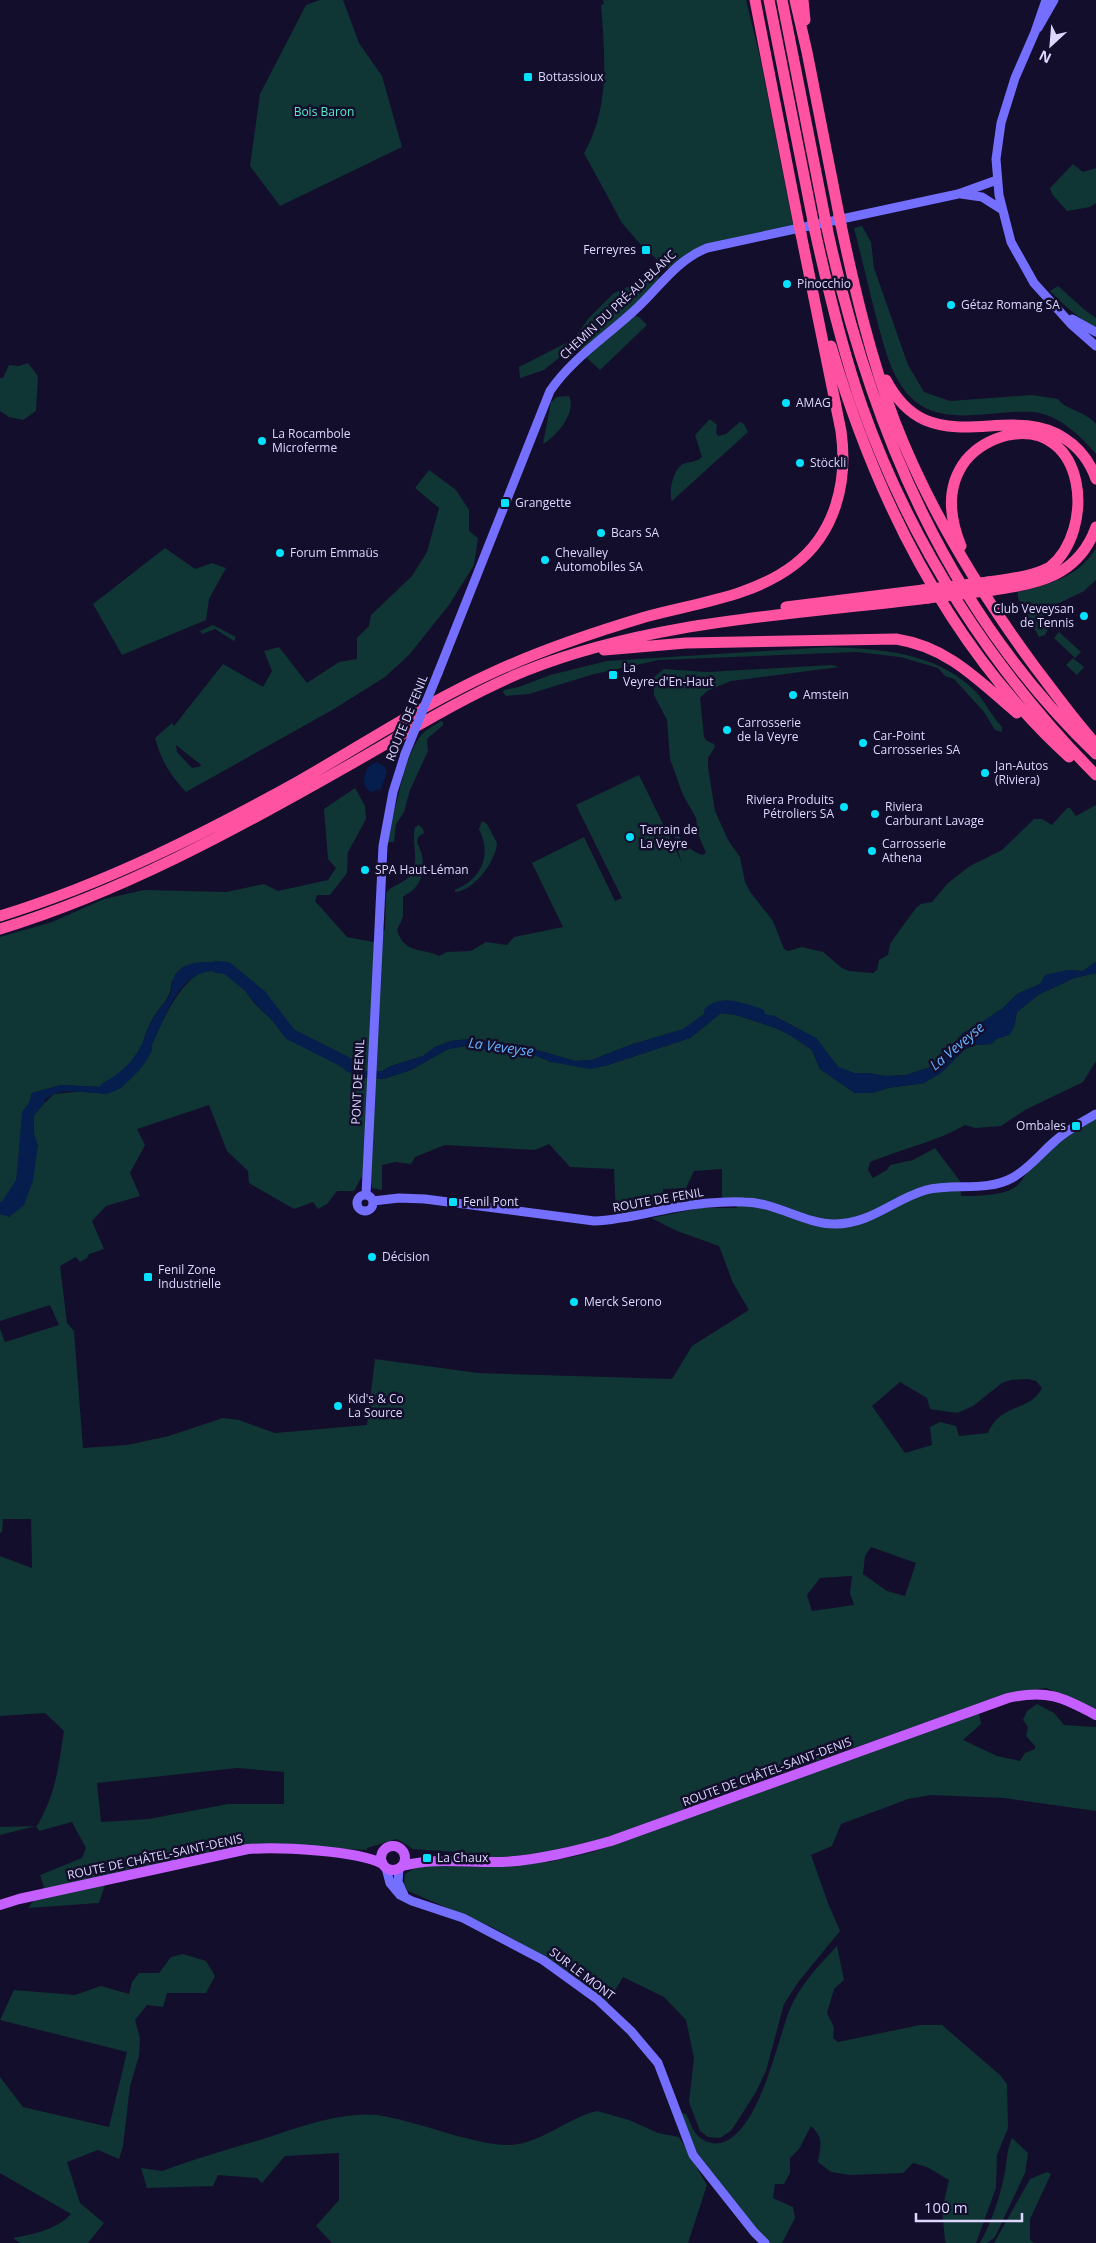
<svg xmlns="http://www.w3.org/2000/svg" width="1096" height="2243" viewBox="0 0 1096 2243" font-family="'Open Sans',sans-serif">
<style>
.green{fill:#103535;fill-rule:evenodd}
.water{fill:#051e4d}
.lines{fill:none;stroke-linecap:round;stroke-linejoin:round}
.river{stroke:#051e4d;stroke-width:12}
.secondary{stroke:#756fff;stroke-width:9}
.primary{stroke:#c65fff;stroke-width:10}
.highway{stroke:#ff53a2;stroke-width:11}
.secondary-bridge{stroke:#756fff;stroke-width:9}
.highway-bridge{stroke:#ff53a2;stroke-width:11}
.poi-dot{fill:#04e1ff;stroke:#130e2b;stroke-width:2}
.labels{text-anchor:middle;stroke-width:5;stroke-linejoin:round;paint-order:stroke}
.poi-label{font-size:12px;fill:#ddd8ff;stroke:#130e2b;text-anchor:start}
.park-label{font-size:12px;fill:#57ecca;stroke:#130e2b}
.street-label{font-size:12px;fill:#ddd8ff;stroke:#130e2b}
.water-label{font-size:14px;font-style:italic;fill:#66b5ff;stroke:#130e2b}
</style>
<rect width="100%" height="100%" fill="#130e2b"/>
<path class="green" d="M 320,0 L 343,0 L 359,43 L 382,76 L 402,147 L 280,206 L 250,166 L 260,94 L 306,5 Z
M 603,0 L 746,0 L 760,57 L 794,230 L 707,248 L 671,272 L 642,246 L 622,223 L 584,153 C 610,108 605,55 601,5 L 604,4 Z
M 1073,164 L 1083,172 L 1096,168 L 1096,203 L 1090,207 L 1067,211 L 1052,194 L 1050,188 Z
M 862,226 L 871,242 L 874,268 L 908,365 L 924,392 L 950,401 L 1032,395 L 1058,399 C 1065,410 1086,411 1096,424 L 1096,454 C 1081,436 1059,415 1034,412 C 990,409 933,432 903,388 C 890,370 885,349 879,328 C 870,295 863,262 854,228 Z
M 657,274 L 659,276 L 657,287 L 630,315 L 639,317 L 647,325 L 600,370 L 587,358 L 589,350 L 570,349 L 544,370 L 520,378 L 519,367 L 574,339 L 588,319 L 614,293 Z
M 1058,286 L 1086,311 L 1096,318 L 1096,327 C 1077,319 1065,305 1050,291 Z
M 28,363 L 38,376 L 36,411 L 23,420 L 9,417 L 0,411 L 0,378 L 3,378 L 9,365 L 19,366 Z
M 569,396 C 577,412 557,436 543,444 L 551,402 L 557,397 Z
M 710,419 L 717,425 L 716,432 L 718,436 L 726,434 L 740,422 L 744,424 L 748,432 L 672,501 C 668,492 674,468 683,464 C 691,461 695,463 702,457 L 695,435 Z
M 429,470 L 456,490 L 469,510 L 469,531 L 478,538 L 474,565 L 449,605 L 409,655 L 385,677 L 334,709 L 186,792 C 170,775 161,760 155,738 L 172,723 L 174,726 L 223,664 L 263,687 L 272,671 L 264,651 L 279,647 L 307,683 L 339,662 L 357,659 L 357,638 L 369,626 L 371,615 L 412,576 L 427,552 L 439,508 L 415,488 ZM 176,745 L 201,765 L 201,766 L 192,768 L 177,752 Z
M 165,548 L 195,569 L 212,563 L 226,568 L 209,599 L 206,620 L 122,655 L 93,604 Z
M 1096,548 L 1096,580 L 1084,591 L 1043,611 L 1048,629 L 1045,635 L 1039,637 L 1018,598 L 1018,592 C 1048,585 1079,577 1096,548 Z
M 213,625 L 236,637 L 234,641 L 215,629 L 202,634 L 200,631 Z
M 1059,632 L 1081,652 L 1075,658 L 1054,638 Z
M 829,647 C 881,649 935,652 974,690 C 985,701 991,715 1002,727 L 1002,732 L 995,730 L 984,712 L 954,679 L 945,676 L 938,668 L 900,657 L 857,652 L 659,660 L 594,674 L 529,694 L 506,696 L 503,692 L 504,690 L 519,687 L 550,675 L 607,661 Z
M 1073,658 L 1084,667 L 1077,675 L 1066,665 Z
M 832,665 L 839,667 L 731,681 L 707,691 L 700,698 L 704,737 L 707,741 L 714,744 L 715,747 L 708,758 L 708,767 L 715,811 L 728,840 L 740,857 L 745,882 L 751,893 L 773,921 L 784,949 L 788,951 L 802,947 L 823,952 L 842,968 L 849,971 L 873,973 L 877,970 L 879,960 L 888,955 L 890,944 L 894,938 L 916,908 L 921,904 L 932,902 L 948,883 L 970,866 L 1002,850 L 1034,819 L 1042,819 L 1052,825 L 1067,808 L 1070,808 L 1076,816 L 1096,805 L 1096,962 L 1083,971 L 1067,970 L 1040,984 L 1017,994 L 1003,1008 L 975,1027 L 963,1033 L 945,1054 L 928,1068 L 906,1075 L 885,1076 L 868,1073 L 854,1073 L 838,1067 L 816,1038 L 774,1016 L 710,1010 L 684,1029 L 630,1045 L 592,1060 L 575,1061 L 526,1047 L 470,1039 L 451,1041 L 435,1047 L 423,1056 L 391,1066 L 382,1071 L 363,1071 L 350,1060 L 337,1062 L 383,1079 L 411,1070 L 448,1049 L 472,1045 L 490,1051 L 514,1051 L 537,1056 L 551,1062 L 605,1066 L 690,1038 L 721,1013 L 736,1015 L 776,1028 L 790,1035 L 812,1050 L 820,1069 L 855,1093 L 872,1093 L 888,1088 L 924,1083 L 941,1073 L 965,1049 L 976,1045 L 991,1044 L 996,1039 L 1009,1035 L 1014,1027 L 1017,1012 L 1038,995 L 1074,978 L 1096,973 L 1096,1061 L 1083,1082 L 1025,1110 L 1001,1126 L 975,1128 L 965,1125 C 936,1142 901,1149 870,1162 L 868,1170 L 873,1178 L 887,1170 L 890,1165 L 913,1160 L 935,1148 L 960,1181 L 961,1196 C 976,1196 1000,1196 1014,1188 C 1027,1179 1032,1159 1042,1147 C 1055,1133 1078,1117 1096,1110 L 1096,1711 L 1072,1698 L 1046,1688 L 1009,1693 L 746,1786 L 616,1835 L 578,1845 L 543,1853 L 483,1859 L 456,1852 L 413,1849 L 397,1839 L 367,1848 L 367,1850 L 251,1844 L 186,1857 L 105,1885 L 99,1903 L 28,1908 L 44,1887 L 40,1875 L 82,1858 L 86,1848 L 72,1822 L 39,1831 L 36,1826 L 0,1835 L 0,1827 L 37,1826 C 56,1793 58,1769 64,1731 L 45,1713 L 0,1716 L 0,1556 L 32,1568 L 31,1519 L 3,1519 L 2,1532 L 0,1533 L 0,1329 L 5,1342 L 59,1325 L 50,1305 L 0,1321 L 0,1214 L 9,1216 L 38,1146 L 34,1134 L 33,1114 L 54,1094 L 84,1091 L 105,1094 C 114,1088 127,1083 134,1075 C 155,1050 181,946 230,975 C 242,982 247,994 255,1004 C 265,1014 276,1023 287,1032 L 277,1008 L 217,962 L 172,981 C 170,1001 163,1002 153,1018 C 145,1032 141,1047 139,1063 L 118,1082 L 100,1087 L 61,1085 L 32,1093 L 29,1103 C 26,1139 34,1181 0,1204 L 0,937 L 52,922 L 104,899 L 144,890 L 226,892 L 264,884 L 278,891 L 328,880 L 336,868 L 328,859 L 324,809 L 355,788 L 365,806 L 366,819 L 348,852 L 347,873 L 330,895 L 317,895 L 315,901 L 347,937 L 373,942 L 379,939 L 385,929 L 386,893 C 392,885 402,884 409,877 C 421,863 411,843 415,827 L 419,825 L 423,829 L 424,833 L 418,837 L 417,843 C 425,856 426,878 413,890 C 410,893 406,894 403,897 L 403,917 L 397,930 C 405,955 421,947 439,956 L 447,952 L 471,951 L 486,942 L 507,945 L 514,937 L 563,927 L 532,863 L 584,837 L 615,901 L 622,898 L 576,805 L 639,775 L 682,863 L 674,839 L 676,836 L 679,836 C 685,845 691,851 702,855 L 706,853 L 698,834 L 696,818 L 683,795 L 670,759 L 667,720 L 654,695 L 654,677 L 664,669 L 707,672 ZM 209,1105 L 227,1151 L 248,1171 L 249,1183 L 294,1209 L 313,1202 L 318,1209 L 327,1204 L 337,1191 L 354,1191 L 361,1178 L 370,1176 L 372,1188 L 382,1190 L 382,1165 L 395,1162 L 411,1164 L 415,1157 L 445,1145 L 535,1150 L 549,1144 L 570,1167 L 614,1169 L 616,1215 L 663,1203 L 663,1189 L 686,1188 L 694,1171 L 722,1169 L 722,1197 L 738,1208 L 701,1208 L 651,1218 L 677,1231 L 719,1246 L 733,1283 L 749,1310 L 692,1346 L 672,1379 L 478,1373 L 375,1359 L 367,1425 L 275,1433 L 239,1420 L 223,1418 L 169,1436 L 127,1445 L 83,1448 L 74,1331 L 67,1323 L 60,1266 L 76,1257 L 80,1262 L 87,1258 L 89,1254 L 104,1249 L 92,1221 L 106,1206 L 140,1196 L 130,1173 L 145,1145 L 137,1129 ZM 1028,1379 L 1036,1381 L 1042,1388 C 1029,1413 1001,1402 988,1433 L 959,1436 L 956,1426 L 940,1422 L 930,1427 L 932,1445 L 905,1453 L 872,1406 L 900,1382 L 927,1398 L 930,1409 L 957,1413 L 973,1406 L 1002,1383 L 1011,1380 ZM 871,1547 L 916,1563 L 905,1596 L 887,1591 L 863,1574 L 865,1556 ZM 852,1576 L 850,1593 L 854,1605 L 812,1611 L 807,1595 L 820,1578 ZM 237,1768 L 284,1772 L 284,1804 L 228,1804 L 149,1819 L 101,1822 L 97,1783 Z
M 441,721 L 443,722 L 443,725 L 427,739 L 428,751 L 410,790 L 404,812 L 396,824 L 394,842 L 388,842 C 384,833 391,822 394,812 C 401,787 404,761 419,738 C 423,731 434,726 441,721 Z
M 482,821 L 487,824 L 497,843 C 496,861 474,891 455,892 L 455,890 C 482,879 492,855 479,829 Z
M 1037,1704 L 1054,1713 L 1064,1725 L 1096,1727 L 1096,1811 L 1004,1798 L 931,1795 L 908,1799 L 841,1824 L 832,1846 L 811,1855 L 828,1903 L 840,1931 L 799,1981 L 784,2004 L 766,2071 L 756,2092 L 731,2131 L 720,2138 L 708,2137 L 700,2131 L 689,2102 L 694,2058 L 686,2020 L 664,1997 L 623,1977 L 607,2004 L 538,1953 L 494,1928 L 408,1891 L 404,1884 L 405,1874 L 419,1866 L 485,1866 L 549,1862 L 593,1852 L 979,1713 L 981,1724 L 963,1740 L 997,1756 L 1020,1761 L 1025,1753 L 1035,1749 L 1035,1746 L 1026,1736 L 1028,1727 L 1023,1720 L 1027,1711 Z
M 837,1946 L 844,1980 L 834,1989 L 827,2013 L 834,2027 L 833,2038 L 838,2042 L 920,2025 L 942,2025 L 1000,2075 L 1007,2084 L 1008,2128 L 997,2155 L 996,2188 L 976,2243 L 946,2243 L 945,2240 L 942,2210 L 949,2180 L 927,2167 L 913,2163 L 903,2173 L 850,2175 L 831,2172 L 818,2162 C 820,2146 825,2139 811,2126 L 799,2149 L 790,2158 L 790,2173 L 784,2184 L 775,2184 L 773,2198 L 793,2207 L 795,2218 L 782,2243 L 768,2243 L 697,2153 L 681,2113 L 686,2114 C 689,2119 691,2126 694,2131 C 700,2140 710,2145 720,2143 C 758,2135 777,2043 789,2011 C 799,1986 819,1965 837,1946 Z
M 183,1954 L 206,1961 L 215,1976 L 206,1993 L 167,1993 L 163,2007 L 147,2005 L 135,2020 L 140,2038 L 139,2056 L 130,2086 L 123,2146 L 119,2159 L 98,2150 L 67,2162 L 80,2203 L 104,2223 L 88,2243 L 20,2243 L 13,2238 C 34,2234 56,2230 71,2214 L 0,2173 L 0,2077 L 23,2107 L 109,2127 L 127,2052 L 0,2020 L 14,1990 L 75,1995 L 101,1986 L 129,1994 L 132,1982 L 139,1973 L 159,1973 L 171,1957 Z
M 597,2111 L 629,2120 L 658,2133 L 679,2137 L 707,2185 L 688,2243 L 332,2243 L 316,2226 L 339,2200 L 339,2153 L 285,2156 L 262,2183 L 257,2178 L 218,2175 L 213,2186 L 147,2188 L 141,2168 L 162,2171 C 195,2159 229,2149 263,2139 C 296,2128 342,2111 377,2115 C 418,2121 466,2143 506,2145 C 539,2146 566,2118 597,2111 Z
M 1012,2138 L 1028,2153 L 1025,2173 L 995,2237 L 987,2243 L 980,2243 C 992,2221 1000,2197 1005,2172 C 1007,2160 1007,2150 1012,2138 Z
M 1047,2172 L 1051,2174 L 1030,2219 L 1030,2240 L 1034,2243 L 994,2243 L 1030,2179 Z"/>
<path class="water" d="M 377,762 L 385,767 L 387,773 L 381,789 L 371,792 C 360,785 364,777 368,767 Z
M 218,962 C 239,974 282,1008 290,1030 L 287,1032 C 276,1023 265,1014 256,1004 C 247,995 242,984 231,976 C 226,973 218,971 213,971 C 178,972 165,1018 153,1043 C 145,1058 135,1076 122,1087 C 102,1102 73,1084 52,1095 C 44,1099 39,1107 33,1114 L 34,1134 L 38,1146 L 33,1181 L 24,1205 L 9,1217 L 0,1214 L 0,1204 C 34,1181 26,1139 29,1103 L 32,1093 L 61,1085 L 100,1087 L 118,1082 L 139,1063 C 141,1047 145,1033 153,1019 C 157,1011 164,1005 169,997 C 175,987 168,977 183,967 C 193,961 207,962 218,962 Z
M 1096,962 L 1096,973 L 1074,978 L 1038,995 L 1017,1012 L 1014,1027 L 1009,1035 L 996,1039 L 991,1044 L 976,1045 L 965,1049 L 941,1073 L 924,1083 L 888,1088 L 872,1093 L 855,1093 L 820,1069 L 812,1050 L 790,1035 L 776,1028 L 736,1015 L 721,1013 L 690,1038 L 605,1066 L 590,1069 L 551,1062 L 537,1056 L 514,1051 L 490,1051 L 472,1045 L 448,1049 L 411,1070 L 383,1079 L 362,1078 L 346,1071 L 337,1062 L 339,1058 L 350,1060 L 363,1071 L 382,1071 L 391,1066 L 423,1056 L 435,1047 L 451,1041 L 470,1039 L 526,1047 L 575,1061 L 592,1060 L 630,1045 L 683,1029 L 710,1010 L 720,1005 L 774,1016 L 816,1038 L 838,1067 L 854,1073 L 868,1073 L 885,1076 L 906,1075 L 928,1068 L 945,1054 L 963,1033 L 975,1027 L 1003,1008 L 1017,994 L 1040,984 L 1045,975 L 1067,970 L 1083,971 Z"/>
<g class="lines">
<path class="river" d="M 217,967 L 227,968 L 261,996 L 290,1034 L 353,1066
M 710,1012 C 724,1000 743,1010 759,1014
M 106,1088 C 124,1079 137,1067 146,1049
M 0,1208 L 4,1209 L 22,1182 L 28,1114 L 39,1100"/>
<path class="secondary" d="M 1046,0 L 1035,32 L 1015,78 L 1001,123 L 996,159 L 999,195 L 1011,242 L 1034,283 L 1071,324 L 1096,346
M 1038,28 L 1054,0
M 961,194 L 982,197 L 1001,209
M 1072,319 L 1096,332
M 438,673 L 550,391 C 573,357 609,335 638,307 C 661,285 677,260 707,248 L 958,194 L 997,180
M 366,1195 L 383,846 L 393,792 L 405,754
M357 1203a8 8 0 1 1 16 0a8 8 0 1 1-16 0Z
M 373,1201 L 399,1198 L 425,1199 L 594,1221 C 621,1220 646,1213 672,1208 C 695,1204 721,1201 744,1202 C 776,1202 804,1224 835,1224 C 871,1224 894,1199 926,1190 C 953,1183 987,1192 1012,1178 C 1029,1169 1041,1153 1055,1141 C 1067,1130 1082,1122 1096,1114
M 386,1868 L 390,1883 L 400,1895 L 412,1901 L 463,1918 L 543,1960 L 597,1999 L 631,2031 L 658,2063 L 693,2155 L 754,2232 L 765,2243
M 399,1868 L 398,1882 L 404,1895"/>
<path class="primary" d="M381 1858a12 12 0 1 1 24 0a12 12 0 1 1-24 0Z
M 402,1866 C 434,1857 469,1863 502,1862 C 539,1860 575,1851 611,1841 L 1008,1698 C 1046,1689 1063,1697 1096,1715
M 0,1905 L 19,1899 L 248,1849 C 278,1847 357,1850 383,1864"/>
<path class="highway" d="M 755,0 L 799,225
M 769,0 L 813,221
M 782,0 L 825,218
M 795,0 L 807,52 L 839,215
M 803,0 L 805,20
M 841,225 C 855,291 871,359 895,422 C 929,510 979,591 1035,667 C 1055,693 1074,720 1096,744
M 827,228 C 870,426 947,611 1096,754
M 815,231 C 828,290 842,349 862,406 C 911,545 993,671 1096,775
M 831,346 C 876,499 950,648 1069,757
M 886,380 C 895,397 907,412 925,420 C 970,439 1021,410 1064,438 C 1080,448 1090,462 1096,479
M 961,546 C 949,517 946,486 966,460 C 977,447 992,439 1008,435 C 1087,420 1096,530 1050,567 C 1031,577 1009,579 988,582
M 993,590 C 1039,584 1079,575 1096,527
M 786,607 L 923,590
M 604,650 L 686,643 L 896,639 C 948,647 978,680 1017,713
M 0,916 C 104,884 204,834 299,781 C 364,744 427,702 496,671 C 544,649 595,632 645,617 C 696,603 752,597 794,565 C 836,533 848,481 841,431 L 801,234
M 0,929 C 121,892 235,830 344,768 C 404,734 462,697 525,671 C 653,620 792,615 928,598"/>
<path class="secondary-bridge" d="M 405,754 L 438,673"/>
<path class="highway-bridge" d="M 839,215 L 841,225
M 825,218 L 827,228
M 813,221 L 815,231
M 799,225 L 801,234
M 923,590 L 988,582
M 928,598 L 993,590"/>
</g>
<g class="poi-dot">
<rect x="523" y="72" width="10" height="10" rx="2.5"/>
<rect x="641" y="245" width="10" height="10" rx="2.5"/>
<circle cx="787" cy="284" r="5"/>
<circle cx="951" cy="305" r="5"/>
<circle cx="786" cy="403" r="5"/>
<circle cx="262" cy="441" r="5"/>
<circle cx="800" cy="463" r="5"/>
<rect x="500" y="498" width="10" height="10" rx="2.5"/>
<circle cx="601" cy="533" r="5"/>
<circle cx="280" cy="553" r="5"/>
<circle cx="545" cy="560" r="5"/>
<circle cx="1084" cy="616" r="5"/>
<rect x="608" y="670" width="10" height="10" rx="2.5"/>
<circle cx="793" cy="695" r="5"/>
<circle cx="727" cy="730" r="5"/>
<circle cx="863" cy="743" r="5"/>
<circle cx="985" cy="773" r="5"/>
<circle cx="844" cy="807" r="5"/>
<circle cx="875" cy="814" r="5"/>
<circle cx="630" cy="837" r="5"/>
<circle cx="872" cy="851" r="5"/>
<circle cx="365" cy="870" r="5"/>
<rect x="1071" y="1121" width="10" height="10" rx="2.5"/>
<rect x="448" y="1197" width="10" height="10" rx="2.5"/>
<circle cx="372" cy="1257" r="5"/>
<rect x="143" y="1272" width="10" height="10" rx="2.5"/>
<circle cx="574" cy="1302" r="5"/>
<circle cx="338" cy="1406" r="5"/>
<rect x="422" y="1853" width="10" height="10" rx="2.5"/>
</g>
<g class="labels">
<g class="poi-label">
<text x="538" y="81">Bottassioux</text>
<text x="636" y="254" text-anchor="end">Ferreyres</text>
<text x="797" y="288">Pinocchio</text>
<text x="961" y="309">Gétaz Romang SA</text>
<text x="796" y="407">AMAG</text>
<text x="272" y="438">La Rocambole<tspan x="272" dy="14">Microferme</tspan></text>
<text x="810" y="467">Stöckli</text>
<text x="515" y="507">Grangette</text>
<text x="611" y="537">Bcars SA</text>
<text x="290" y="557">Forum Emmaüs</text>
<text x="555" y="557">Chevalley<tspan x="555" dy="14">Automobiles SA</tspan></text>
<text x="1074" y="613" text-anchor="end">Club Veveysan<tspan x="1074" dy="14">de Tennis</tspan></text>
<text x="623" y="672">La<tspan x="623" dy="14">Veyre-d'En-Haut</tspan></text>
<text x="803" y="699">Amstein</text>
<text x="737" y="727">Carrosserie<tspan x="737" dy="14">de la Veyre</tspan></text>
<text x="873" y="740">Car-Point<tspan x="873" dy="14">Carrosseries SA</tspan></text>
<text x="995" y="770">Jan-Autos<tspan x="995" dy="14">(Riviera)</tspan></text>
<text x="834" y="804" text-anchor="end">Riviera Produits<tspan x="834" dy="14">Pétroliers SA</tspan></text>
<text x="885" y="811">Riviera<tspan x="885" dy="14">Carburant Lavage</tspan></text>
<text x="640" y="834">Terrain de<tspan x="640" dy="14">La Veyre</tspan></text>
<text x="882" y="848">Carrosserie<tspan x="882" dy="14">Athena</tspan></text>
<text x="375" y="874">SPA Haut-Léman</text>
<text x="1066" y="1130" text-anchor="end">Ombales</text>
<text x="463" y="1206">Fenil Pont</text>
<text x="382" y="1261">Décision</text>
<text x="158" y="1274">Fenil Zone<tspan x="158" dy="14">Industrielle</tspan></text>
<text x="584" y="1306">Merck Serono</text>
<text x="348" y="1403">Kid's &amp; Co<tspan x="348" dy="14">La Source</tspan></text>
<text x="437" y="1862">La Chaux</text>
</g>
<g class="park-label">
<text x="324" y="116">Bois Baron</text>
</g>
<g class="street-label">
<text transform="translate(618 305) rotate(-43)" y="4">CHEMIN DU PRÉ-AU-BLANC</text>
<text transform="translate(407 718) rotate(-68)" y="4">ROUTE DE FENIL</text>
<text transform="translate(358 1082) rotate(-87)" y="4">PONT DE FENIL</text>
<text transform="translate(658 1200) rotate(-10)" y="4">ROUTE DE FENIL</text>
<text transform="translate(767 1772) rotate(-20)" y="4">ROUTE DE CHÂTEL-SAINT-DENIS</text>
<text transform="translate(155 1857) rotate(-12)" y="4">ROUTE DE CHÂTEL-SAINT-DENIS</text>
<text transform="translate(582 1974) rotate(37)" y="4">SUR LE MONT</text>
</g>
<g class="water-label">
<text transform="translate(957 1046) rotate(-40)" y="5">La Veveyse</text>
<text transform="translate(501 1047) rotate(8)" y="5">La Veveyse</text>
</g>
</g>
<g transform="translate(1051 45) rotate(206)" stroke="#130e2b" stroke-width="4" paint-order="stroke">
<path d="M0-4L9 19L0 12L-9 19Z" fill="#ddd8ff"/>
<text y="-8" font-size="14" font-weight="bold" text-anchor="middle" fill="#ddd8ff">N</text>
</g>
<path d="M916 2213v8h106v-8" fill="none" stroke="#ddd8ff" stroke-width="2.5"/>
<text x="924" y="2213" font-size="15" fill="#ddd8ff" stroke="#130e2b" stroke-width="4" paint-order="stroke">100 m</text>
</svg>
